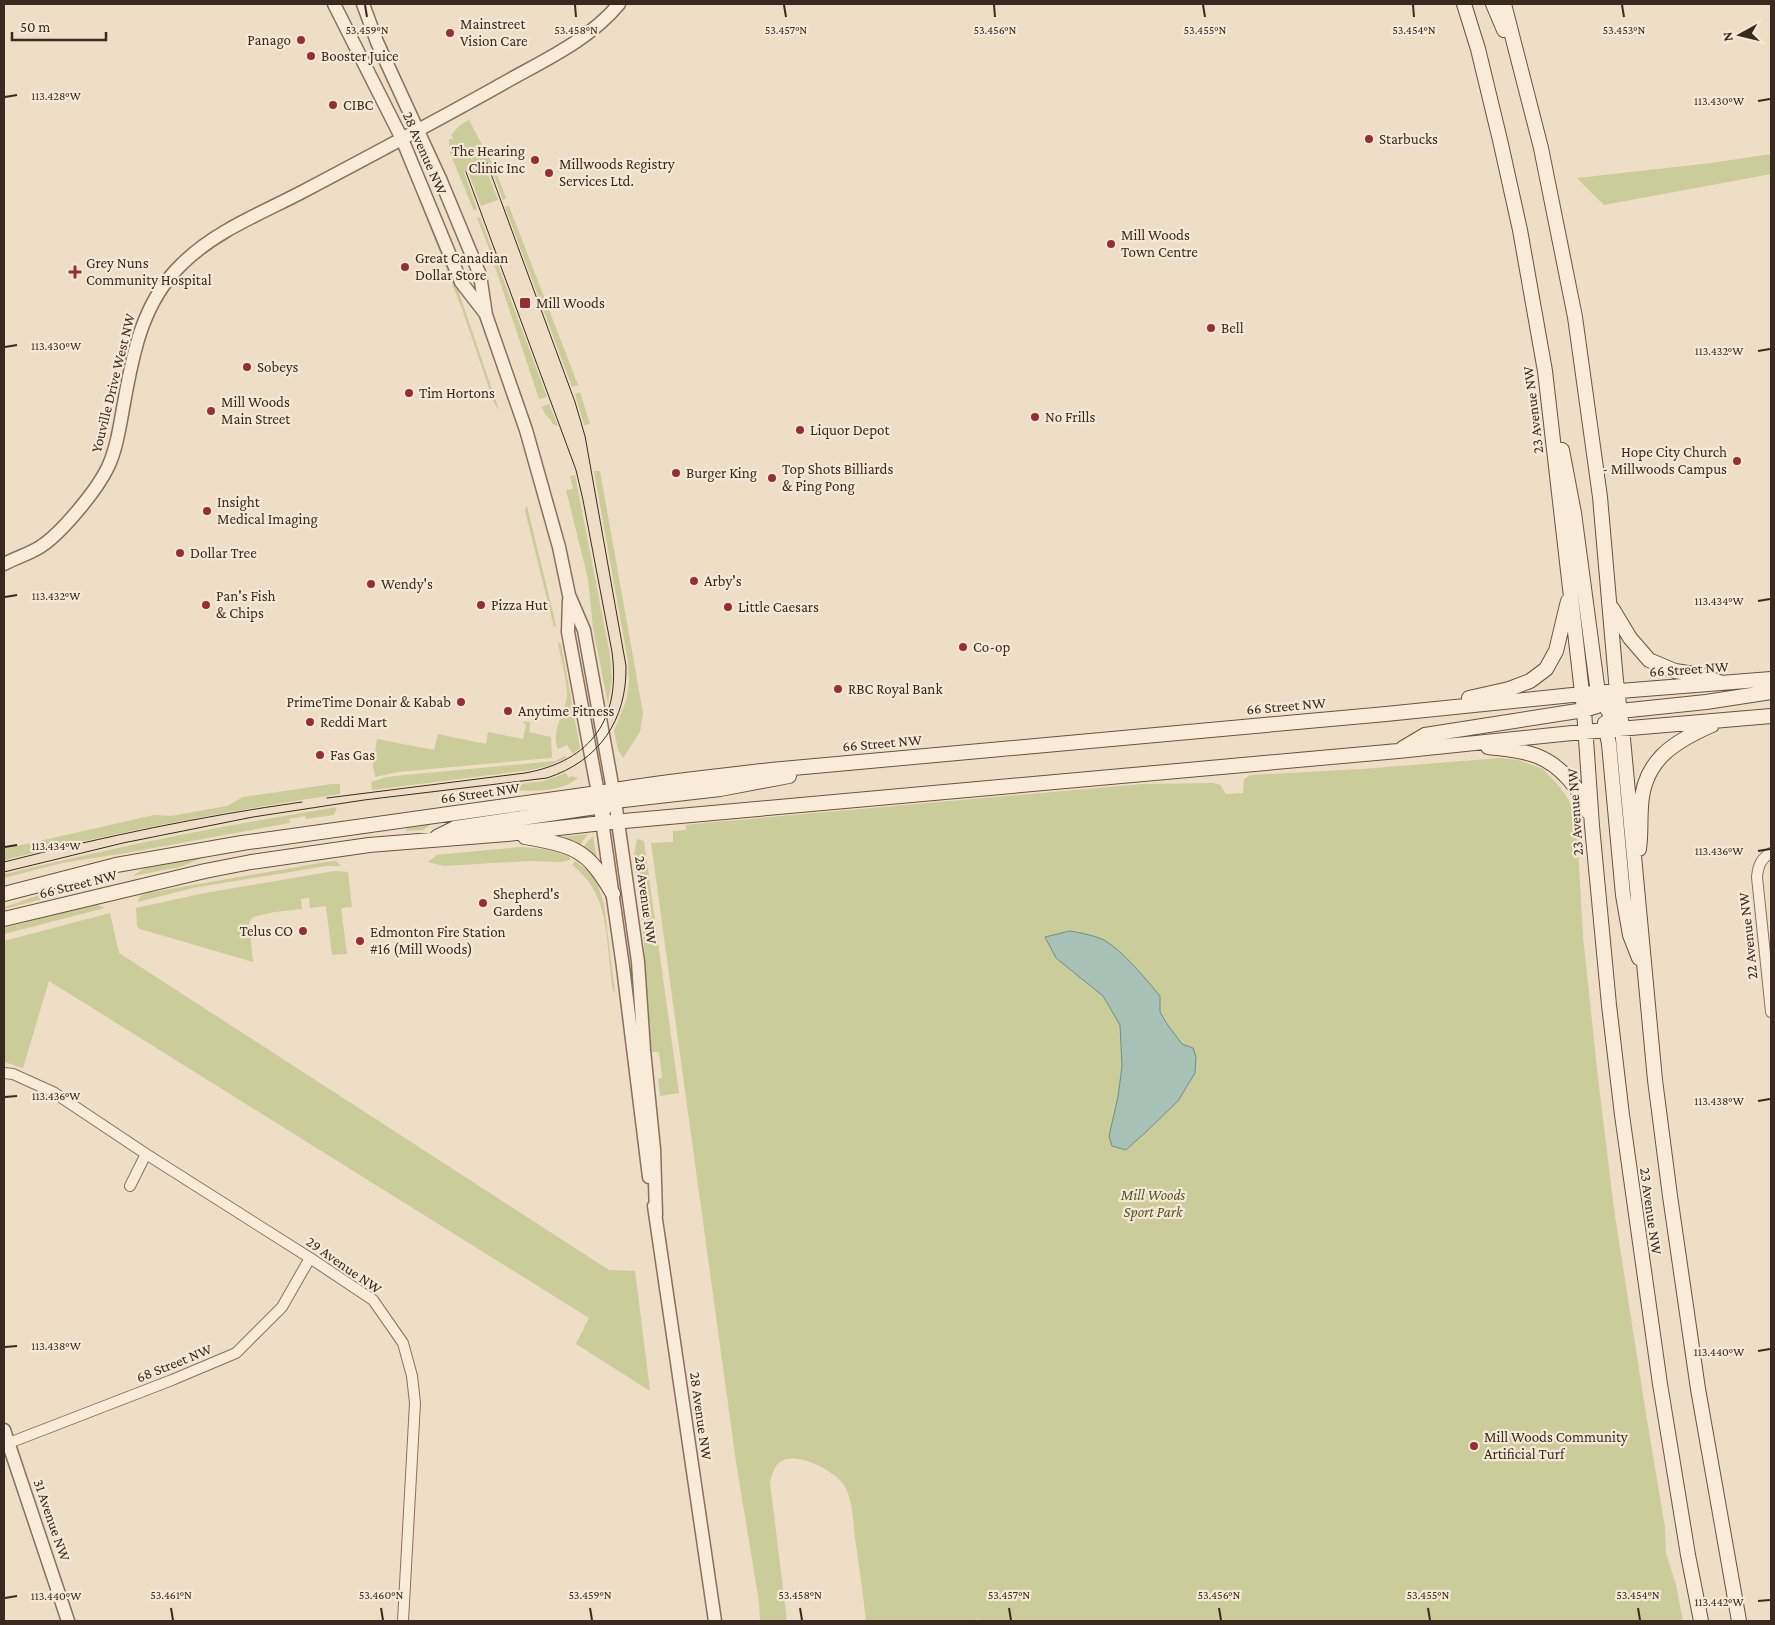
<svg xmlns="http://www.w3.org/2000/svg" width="1775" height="1625" viewBox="0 0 1775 1625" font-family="'Crimson Pro',serif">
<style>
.green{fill:#cacc9a}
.water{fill:#a7c1b7;stroke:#6e9084}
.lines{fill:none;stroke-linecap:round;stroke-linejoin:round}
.minor-casing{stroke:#89705c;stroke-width:12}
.tertiary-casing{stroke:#89705c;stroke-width:15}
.secondary-casing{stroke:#6b513f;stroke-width:16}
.minor{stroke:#f8ecd9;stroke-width:10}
.tertiary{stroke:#f8ecd9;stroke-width:12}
.secondary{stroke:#f8ecd9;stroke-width:14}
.tram{stroke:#392a20;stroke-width:1}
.ticks{fill:none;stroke:#392a20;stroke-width:2}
.poi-dot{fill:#962d37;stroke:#f5e9d6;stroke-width:2}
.labels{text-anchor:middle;stroke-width:4.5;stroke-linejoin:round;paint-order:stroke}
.poi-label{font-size:15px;fill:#392a20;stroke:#f5e9d6;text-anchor:start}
.street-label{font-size:15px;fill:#392a20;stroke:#f5e9d6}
.park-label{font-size:15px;font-style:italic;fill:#4d5527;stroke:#f5e9d6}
.ticks-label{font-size:12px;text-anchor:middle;fill:#392a20;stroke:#f5e9d6;stroke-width:4.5;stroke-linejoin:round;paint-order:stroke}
</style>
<rect width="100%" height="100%" fill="#eedec6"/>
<path class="green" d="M 469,120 L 495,169 L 506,198 L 503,200 L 489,162 L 484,164 L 498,200 L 481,206 L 468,171 L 464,172 L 477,209 L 474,211 L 450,153 L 449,139 L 454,139 L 451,135 L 460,125 Z
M 1771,154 L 1771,174 L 1604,205 L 1577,178 L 1711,163 Z
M 418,191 L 455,281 L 499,410 L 494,403 L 462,309 L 418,197 Z
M 509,206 L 578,385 L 572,387 L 505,207 Z
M 480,217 L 547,397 L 539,399 L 487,243 L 477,218 Z
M 580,392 L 590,424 L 584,425 L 575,394 Z
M 549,404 L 558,426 L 552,424 L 552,422 L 545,414 L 542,407 Z
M 594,471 L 600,471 L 643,713 L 640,732 L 623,758 L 618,750 L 614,731 L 626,701 L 629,683 L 628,662 Z
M 575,475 L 610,655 L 612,678 L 608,704 L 593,628 L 588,579 L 566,490 L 573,489 L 570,476 Z
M 526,506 L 527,506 L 556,625 L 554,627 L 525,511 Z
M 558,642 L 561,644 L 580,748 L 573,754 L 567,745 L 558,749 C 550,733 565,713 567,696 C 568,683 560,656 558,642 Z
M 524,721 L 530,722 L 529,732 L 551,737 L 552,757 L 550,758 L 398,772 L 375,777 L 373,766 L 377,739 L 434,750 L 438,734 L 486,744 L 488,732 L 523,739 L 526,724 L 523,723 Z
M 565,756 L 567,758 L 548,766 L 530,770 L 372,790 L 371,782 L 387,777 L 405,775 L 555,761 Z
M 1500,758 L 1518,760 L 1543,769 L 1559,786 L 1570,802 L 1577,829 L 1583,936 L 1598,1078 L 1614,1209 L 1646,1414 L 1665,1527 L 1666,1553 L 1676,1585 L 1683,1621 L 980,1621 L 978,1619 L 970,1621 L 866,1621 C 863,1593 859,1566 855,1538 C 853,1521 853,1500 844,1485 C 835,1471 796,1450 780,1462 C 774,1466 772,1475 770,1482 L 787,1621 L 760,1621 L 759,1602 L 736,1462 L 651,843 L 673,842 L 673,831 L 686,830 L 686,825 L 693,824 L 1142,784 L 1213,783 L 1220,785 L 1226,794 L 1243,793 L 1244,779 L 1250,775 L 1362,769 Z
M 566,773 L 569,778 L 572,776 L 578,778 C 558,795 524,790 499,790 L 496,787 L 544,781 Z
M 332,784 L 340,784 L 340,794 C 226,811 115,832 4,860 L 4,849 L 154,815 L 171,816 L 227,806 L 243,797 Z
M 337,807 L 334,815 L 306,819 L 305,816 L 289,819 L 290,823 L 132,852 L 62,863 L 4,878 L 5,874 C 115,847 225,825 337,807 Z
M 434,822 L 423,830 L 406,831 L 407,828 L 417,824 Z
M 588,834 L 579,846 L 563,837 Z
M 593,836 L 597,859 L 596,859 L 584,849 L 583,847 Z
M 637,839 L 644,841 L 679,1093 L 660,1096 L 658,1079 L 662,1078 L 659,1052 L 651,1052 L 643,930 L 634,855 Z
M 521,847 C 539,848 554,850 570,857 L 570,860 L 562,862 L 528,861 L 444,866 L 428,862 L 437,855 L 445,854 Z
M 210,855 L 180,867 L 133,876 C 150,861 188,859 210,855 Z
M 331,861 L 336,861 L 341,866 L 326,866 L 193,888 L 138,902 L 140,896 L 147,893 Z
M 575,861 L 588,871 L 597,883 L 604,904 L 615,993 C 611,988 611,975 610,967 C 606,928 606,891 572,865 Z
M 334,871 L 348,872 L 352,907 L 341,908 L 347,954 L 332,955 L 326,906 L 310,908 L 309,898 L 301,899 L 302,909 L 275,912 L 253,917 L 249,922 L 253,962 L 140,929 L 137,926 L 136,908 L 205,893 Z
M 90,883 L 98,884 L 5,909 L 5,907 L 59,888 Z
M 96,904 L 105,908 L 4,934 L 4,928 Z
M 110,913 L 119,953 L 609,1270 L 635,1271 L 650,1391 L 576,1344 L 589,1318 L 49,981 L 23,1068 L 4,1062 L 4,941 Z"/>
<path class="water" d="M 1070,931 C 1081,933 1093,935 1104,940 C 1124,952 1145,978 1160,996 L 1160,1012 L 1167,1024 L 1182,1044 L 1193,1048 L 1196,1057 L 1195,1073 L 1178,1101 L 1148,1130 L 1126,1150 L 1112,1146 L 1109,1136 L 1118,1097 L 1122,1066 L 1120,1025 L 1103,996 L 1056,958 L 1045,937 Z"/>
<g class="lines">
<defs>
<path id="minor" d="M 1771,853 C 1761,858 1758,866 1757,877 L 1771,1012
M 4,1073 L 13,1074 L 53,1092 L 146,1154 L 310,1258 L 373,1300 L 403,1343 L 412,1376 L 415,1403 L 403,1621
M 130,1186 L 146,1154
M 9,1443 L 172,1380 L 236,1353 L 282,1307 L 310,1258"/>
<path id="tertiary" d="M 334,4 L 402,139 L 461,282 L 485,313
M 363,4 L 377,42 L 441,181 L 480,275 L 486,315 L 526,430 L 559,547 L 569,595 L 584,630 L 615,801 L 638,962 L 644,1050 L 654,1149 L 656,1215
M 4,564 C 15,558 29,554 40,547 C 61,534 97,490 108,467 C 117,448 120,424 124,403 C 133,352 143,301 182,264 C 215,231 262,213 302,192 C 372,155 442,118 511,79 C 549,58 591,38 619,4
M 569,600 L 568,632 L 598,793 L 623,967 L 649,1177
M 654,1206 L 715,1621
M 4,1430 L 68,1621"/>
<path id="secondary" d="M 1464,4 L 1478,49 L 1500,140 L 1520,230 L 1545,371 L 1584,710 L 1592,826 L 1609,1005 L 1622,1115 L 1660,1384 L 1688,1555 L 1701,1621
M 1493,4 L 1504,30
M 1504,4 L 1541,148 L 1575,317 L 1600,497 L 1616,681 L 1622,728 L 1655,1080 L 1670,1196 L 1698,1389 L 1739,1621
M 1562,450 L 1574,513 L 1598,693 L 1610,714 L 1622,728
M 1612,608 L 1630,638 L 1649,660 L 1675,671 L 1701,675 L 1719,682
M 1469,698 L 1509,689 L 1530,681 L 1546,669 L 1556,651 L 1568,601
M 1611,714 L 1620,711 L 1706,702 L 1771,692
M 1605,723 L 1609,744 L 1623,895 L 1630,935 L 1639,958
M 1488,747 C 1504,749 1522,750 1537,756 C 1560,765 1581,789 1588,812
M 1403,748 L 1425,735 L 1584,710 L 1597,706 L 1610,697
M 602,823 L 603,809 L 610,803 L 615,801 L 720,789 L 789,776
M 437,837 L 455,828 L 596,807 L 609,797
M 525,837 C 575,846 587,849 613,894
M 1639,849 C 1641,835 1640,821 1641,807 C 1643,761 1673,742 1712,725
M 4,894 L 116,865 L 242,843 L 598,793 C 655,782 713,777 771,770 L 1386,714 L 1582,694 L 1771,679
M 4,919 L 205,871 L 251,862 L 369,845 L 507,834 L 602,823 L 1398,751 L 1572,733 L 1771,716"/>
</defs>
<use href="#minor" class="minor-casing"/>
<use href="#tertiary" class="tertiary-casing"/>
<use href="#secondary" class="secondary-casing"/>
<use href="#minor" class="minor"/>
<use href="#tertiary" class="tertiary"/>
<use href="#secondary" class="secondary"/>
<path class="tram" d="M 327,798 L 525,773 C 592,761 621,718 612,652 L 583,500 L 576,470 L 466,172
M 4,862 C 102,837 202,816 302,802
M 4,872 L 123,843 L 253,817 L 364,800 L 547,778 C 599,761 627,720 626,666 L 585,436 L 575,402 L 487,163"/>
</g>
<path class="ticks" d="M 365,5 L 367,17M 575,5 L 576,17M 784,5 L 786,17M 994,5 L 995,17M 1203,5 L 1205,17M 1413,5 L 1414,17M 1622,5 L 1624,17M 5,97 L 17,95M 1758,101 L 1770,99M 5,347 L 17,345M 1758,351 L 1770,349M 5,597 L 17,595M 1758,601 L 1770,599M 5,847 L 17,845M 1758,851 L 1770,849M 5,1097 L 17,1096M 1758,1101 L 1770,1099M 5,1347 L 17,1346M 1758,1351 L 1770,1349M 5,1598 L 17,1596M 1758,1601 L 1770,1600M 171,1608 L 173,1620M 381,1608 L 383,1620M 590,1608 L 592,1620M 800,1608 L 802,1620M 1009,1608 L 1011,1620M 1219,1608 L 1221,1620M 1428,1608 L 1430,1620M 1638,1608 L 1640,1620"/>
<g class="poi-dot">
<circle cx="450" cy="33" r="5"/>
<circle cx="301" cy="40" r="5"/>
<circle cx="311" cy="56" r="5"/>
<circle cx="333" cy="105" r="5"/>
<circle cx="1369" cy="139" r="5"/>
<circle cx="535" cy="160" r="5"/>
<circle cx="549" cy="173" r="5"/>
<circle cx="1111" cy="244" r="5"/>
<circle cx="405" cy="267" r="5"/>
<path d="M72.5 264.5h5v5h5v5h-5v5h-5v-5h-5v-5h5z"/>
<rect x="519" y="297" width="12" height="12" rx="2.5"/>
<circle cx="1211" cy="328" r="5"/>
<circle cx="247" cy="367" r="5"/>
<circle cx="409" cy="393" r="5"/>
<circle cx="211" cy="411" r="5"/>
<circle cx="1035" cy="417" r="5"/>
<circle cx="800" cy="430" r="5"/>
<circle cx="1737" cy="461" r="5"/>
<circle cx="676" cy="473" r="5"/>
<circle cx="772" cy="478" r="5"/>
<circle cx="207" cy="511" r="5"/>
<circle cx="180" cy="553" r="5"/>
<circle cx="694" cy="581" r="5"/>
<circle cx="371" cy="584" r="5"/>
<circle cx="206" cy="605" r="5"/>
<circle cx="481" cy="605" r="5"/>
<circle cx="728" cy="607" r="5"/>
<circle cx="963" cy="647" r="5"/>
<circle cx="838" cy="689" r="5"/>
<circle cx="461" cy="702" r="5"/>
<circle cx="508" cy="711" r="5"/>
<circle cx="310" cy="722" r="5"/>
<circle cx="320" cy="755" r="5"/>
<circle cx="483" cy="903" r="5"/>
<circle cx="303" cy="931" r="5"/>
<circle cx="360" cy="941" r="5"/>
<circle cx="1474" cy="1446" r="5"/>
</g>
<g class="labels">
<g class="poi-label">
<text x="460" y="29">Mainstreet<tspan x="460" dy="17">Vision Care</tspan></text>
<text x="291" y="45" text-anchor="end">Panago</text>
<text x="321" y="61">Booster Juice</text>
<text x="343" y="110">CIBC</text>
<text x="1379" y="144">Starbucks</text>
<text x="525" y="156" text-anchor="end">The Hearing<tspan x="525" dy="17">Clinic Inc</tspan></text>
<text x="559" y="169">Millwoods Registry<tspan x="559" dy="17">Services Ltd.</tspan></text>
<text x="1121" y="240">Mill Woods<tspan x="1121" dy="17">Town Centre</tspan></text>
<text x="415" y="263">Great Canadian<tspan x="415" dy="17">Dollar Store</tspan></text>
<text x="86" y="268">Grey Nuns<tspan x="86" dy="17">Community Hospital</tspan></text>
<text x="536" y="308">Mill Woods</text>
<text x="1221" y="333">Bell</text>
<text x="257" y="372">Sobeys</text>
<text x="419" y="398">Tim Hortons</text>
<text x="221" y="407">Mill Woods<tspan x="221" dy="17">Main Street</tspan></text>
<text x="1045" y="422">No Frills</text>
<text x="810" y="435">Liquor Depot</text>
<text x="1727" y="457" text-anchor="end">Hope City Church<tspan x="1727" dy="17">- Millwoods Campus</tspan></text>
<text x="782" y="474">Top Shots Billiards<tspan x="782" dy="17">&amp; Ping Pong</tspan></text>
<text x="686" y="478">Burger King</text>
<text x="217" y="507">Insight<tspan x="217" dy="17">Medical Imaging</tspan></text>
<text x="190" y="558">Dollar Tree</text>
<text x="704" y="586">Arby's</text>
<text x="381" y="589">Wendy's</text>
<text x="216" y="601">Pan's Fish<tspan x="216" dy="17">&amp; Chips</tspan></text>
<text x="491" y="610">Pizza Hut</text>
<text x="738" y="612">Little Caesars</text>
<text x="973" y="652">Co-op</text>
<text x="848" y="694">RBC Royal Bank</text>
<text x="451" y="707" text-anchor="end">PrimeTime Donair &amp; Kabab</text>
<text x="518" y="716">Anytime Fitness</text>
<text x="320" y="727">Reddi Mart</text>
<text x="330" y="760">Fas Gas</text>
<text x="493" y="899">Shepherd's<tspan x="493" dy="17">Gardens</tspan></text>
<text x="293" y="936" text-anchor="end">Telus CO</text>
<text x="370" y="937">Edmonton Fire Station<tspan x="370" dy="17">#16 (Mill Woods)</tspan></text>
<text x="1484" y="1442">Mill Woods Community<tspan x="1484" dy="17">Artificial Turf</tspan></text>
</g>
<g class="street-label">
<text transform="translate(425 153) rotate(66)" y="5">28 Avenue NW</text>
<text transform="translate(113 383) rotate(-76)" y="5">Youville Drive West NW</text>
<text transform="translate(1533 410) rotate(-97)" y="5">23 Avenue NW</text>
<text transform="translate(1689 669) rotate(-4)" y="5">66 Street NW</text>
<text transform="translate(1286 706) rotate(-5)" y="5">66 Street NW</text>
<text transform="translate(882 743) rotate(-5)" y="5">66 Street NW</text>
<text transform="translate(480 793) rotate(-8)" y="5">66 Street NW</text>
<text transform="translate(1575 812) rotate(-94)" y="5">23 Avenue NW</text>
<text transform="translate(78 884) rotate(-14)" y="5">66 Street NW</text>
<text transform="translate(646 900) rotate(82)" y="5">28 Avenue NW</text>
<text transform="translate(1748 936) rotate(-96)" y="5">22 Avenue NW</text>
<text transform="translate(1651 1211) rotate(82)" y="5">23 Avenue NW</text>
<text transform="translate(344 1265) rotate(35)" y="5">29 Avenue NW</text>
<text transform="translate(174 1363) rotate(-22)" y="5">68 Street NW</text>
<text transform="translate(701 1416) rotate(82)" y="5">28 Avenue NW</text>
<text transform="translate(52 1520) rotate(71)" y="5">31 Avenue NW</text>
</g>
<g class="park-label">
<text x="1153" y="1200">Mill Woods<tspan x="1153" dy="17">Sport Park</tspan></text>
</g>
</g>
<g class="ticks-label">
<text x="367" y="34">53.459°N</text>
<text x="576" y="34">53.458°N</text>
<text x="786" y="34">53.457°N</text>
<text x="995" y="34">53.456°N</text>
<text x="1205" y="34">53.455°N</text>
<text x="1414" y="34">53.454°N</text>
<text x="1624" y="34">53.453°N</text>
<text x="56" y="100">113.428°W</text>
<text x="1719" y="105">113.430°W</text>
<text x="56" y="350">113.430°W</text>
<text x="1719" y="355">113.432°W</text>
<text x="56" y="600">113.432°W</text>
<text x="1719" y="605">113.434°W</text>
<text x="56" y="850">113.434°W</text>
<text x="1719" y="855">113.436°W</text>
<text x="56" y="1100">113.436°W</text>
<text x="1719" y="1105">113.438°W</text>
<text x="56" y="1350">113.438°W</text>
<text x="1719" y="1356">113.440°W</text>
<text x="171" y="1599">53.461°N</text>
<text x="381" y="1599">53.460°N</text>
<text x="590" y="1599">53.459°N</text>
<text x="800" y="1599">53.458°N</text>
<text x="1009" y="1599">53.457°N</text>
<text x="1219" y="1599">53.456°N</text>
<text x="1428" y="1599">53.455°N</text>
<text x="1638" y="1599">53.454°N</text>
<text x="56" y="1600">113.440°W</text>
<text x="1719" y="1606">113.442°W</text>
</g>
<rect width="1775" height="1625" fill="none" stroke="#392a20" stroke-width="10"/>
<g transform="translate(1740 35) rotate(262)" stroke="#f5e9d6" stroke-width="4" paint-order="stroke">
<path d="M0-4L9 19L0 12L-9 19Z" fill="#392a20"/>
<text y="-8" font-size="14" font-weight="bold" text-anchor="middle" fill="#392a20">N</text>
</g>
<path d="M12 32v8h94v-8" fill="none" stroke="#392a20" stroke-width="2.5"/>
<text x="20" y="32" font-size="15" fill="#392a20" stroke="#f5e9d6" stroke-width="4" paint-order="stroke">50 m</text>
</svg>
